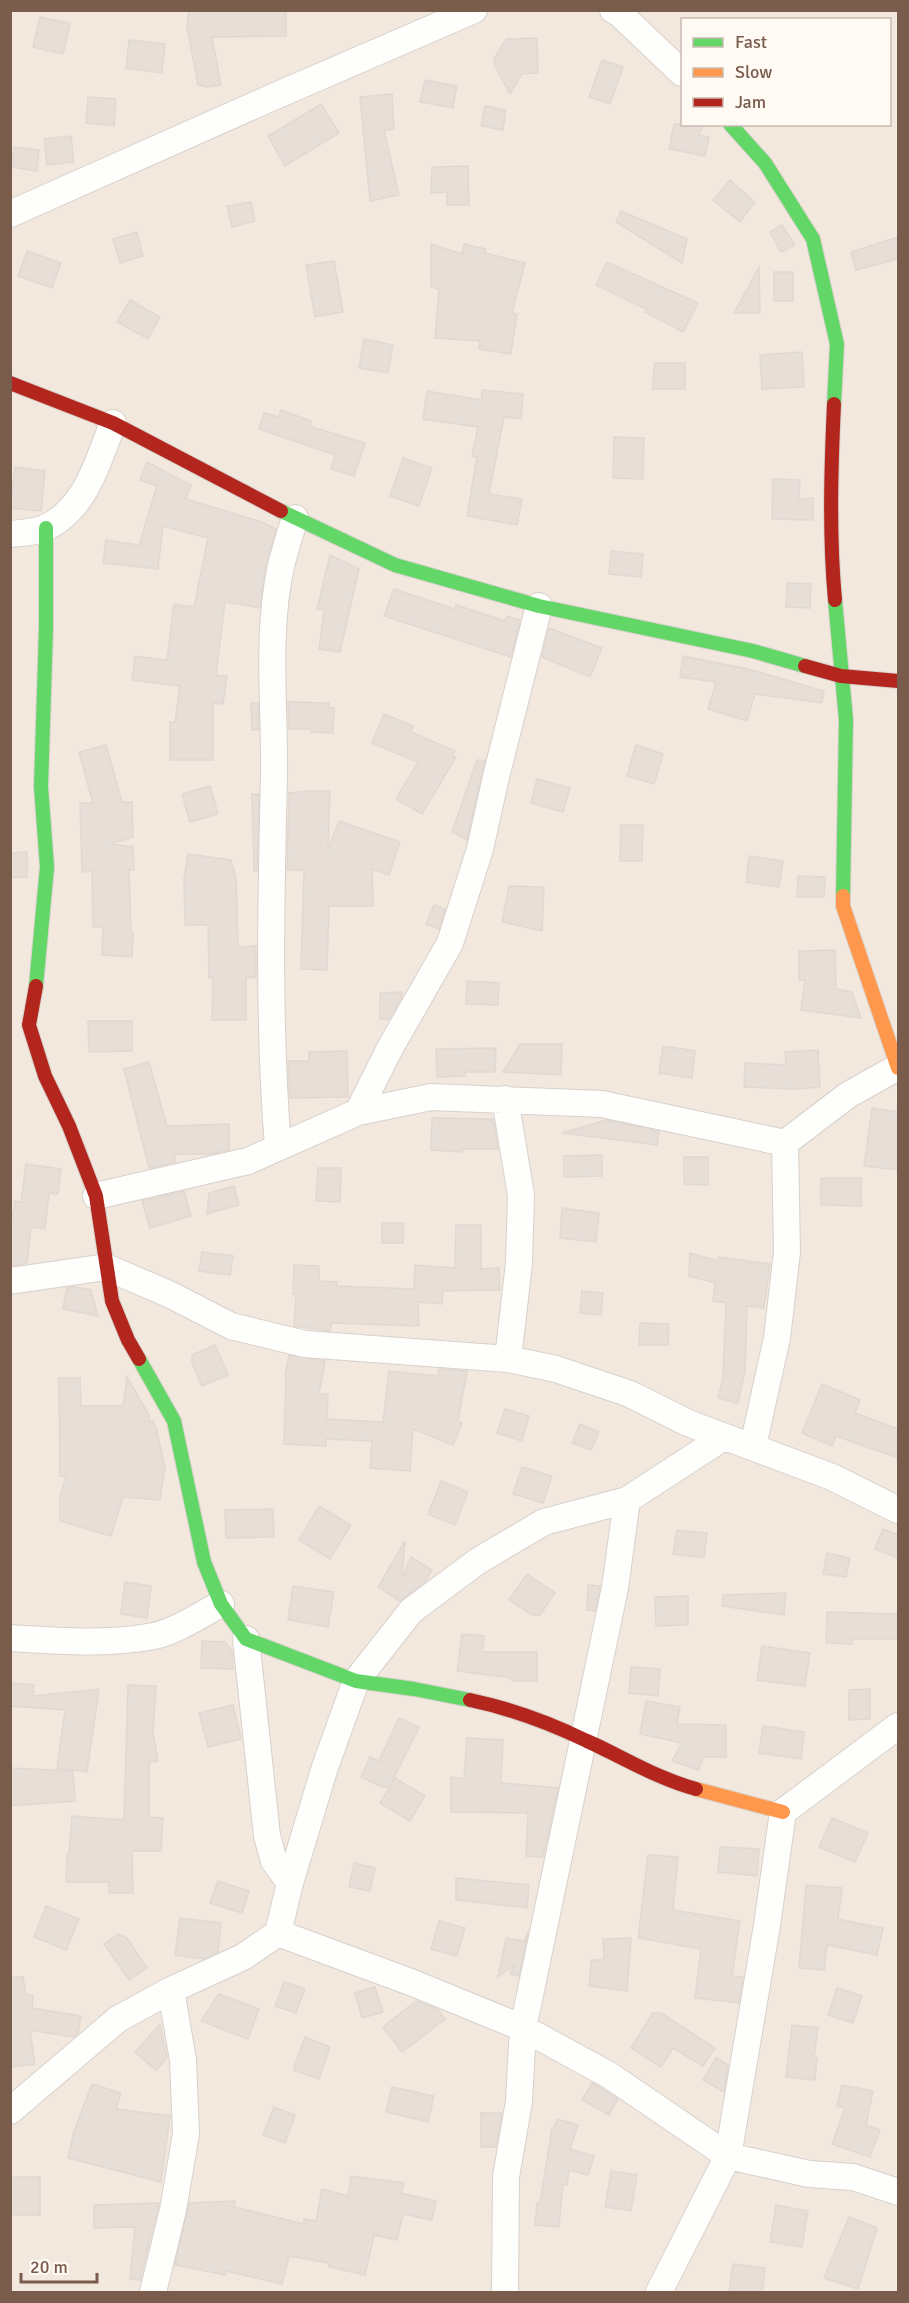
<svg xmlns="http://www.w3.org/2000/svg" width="909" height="2303" viewBox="0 0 909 2303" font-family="Signika,sans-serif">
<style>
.residential{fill:#f2e8de;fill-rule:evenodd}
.building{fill:#e6ded7;stroke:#e2d8d2;stroke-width:1.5}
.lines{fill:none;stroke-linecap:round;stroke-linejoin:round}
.street-casing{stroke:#d7d1cb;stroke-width:28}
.fast-casing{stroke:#d9d2cb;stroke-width:16}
.slow-casing{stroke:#d9d2cb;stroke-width:16}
.jam-casing{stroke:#d9d2cb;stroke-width:16}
.street{stroke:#fefefd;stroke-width:26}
.fast{stroke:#63d668;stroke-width:14}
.slow{stroke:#ff974d;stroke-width:14}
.jam{stroke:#b3261e;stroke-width:14}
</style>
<rect width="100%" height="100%" fill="#f9f5f0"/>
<path class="residential" d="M 11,11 L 898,11 L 898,2292 L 11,2292 ZM 682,20 L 890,20 L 890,124 L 682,124 Z"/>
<path class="building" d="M 189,10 L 286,10 L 286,36 L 212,37 L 221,85 L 207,87 L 198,85 L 187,27 Z
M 40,17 L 70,23 L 63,54 L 33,47 Z
M 537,38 L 538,73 L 522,74 L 510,94 L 494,64 L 494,59 L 506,39 Z
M 129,40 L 165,44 L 162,73 L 126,68 Z
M 602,60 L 623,67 L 610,104 L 589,97 Z
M 425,80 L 457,86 L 453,108 L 420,102 Z
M 392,94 L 394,129 L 384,130 L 399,195 L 370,201 L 360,97 Z
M 88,97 L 116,99 L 114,126 L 86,123 Z
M 321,104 L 339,133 L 285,166 L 268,136 Z
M 485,106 L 506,110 L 503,130 L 481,126 Z
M 674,124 L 703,124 L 699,135 L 709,137 L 705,156 L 669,149 Z
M 71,136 L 74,162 L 47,165 L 44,139 Z
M 14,147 L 39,150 L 37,171 L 11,167 Z
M 468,166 L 469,205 L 447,205 L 447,192 L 431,193 L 432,167 Z
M 730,180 L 755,202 L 740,222 L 713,200 Z
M 251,202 L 255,221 L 232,227 L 227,206 Z
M 621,211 L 687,239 L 682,263 L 616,222 Z
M 782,225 L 795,245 L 781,252 L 770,232 Z
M 137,232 L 143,256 L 120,263 L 113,239 Z
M 898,237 L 898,259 L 856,270 L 851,252 Z
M 431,244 L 462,254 L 464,244 L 486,249 L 485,253 L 525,263 L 512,313 L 517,314 L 511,354 L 479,349 L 480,341 L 435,338 L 439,289 L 431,287 Z
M 27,251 L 61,263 L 52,288 L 18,276 Z
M 334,261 L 343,312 L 315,317 L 306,265 Z
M 607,262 L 698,303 L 683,332 L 645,312 L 646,309 L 596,285 Z
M 759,267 L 760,313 L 734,313 Z
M 774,272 L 793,272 L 793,301 L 774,301 Z
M 130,300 L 160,317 L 148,339 L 117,322 Z
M 364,339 L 393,345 L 388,373 L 359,368 Z
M 802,352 L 804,387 L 762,389 L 760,355 Z
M 655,363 L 685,363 L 685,389 L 652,389 Z
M 482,390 L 523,394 L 521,419 L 504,417 L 489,494 L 522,499 L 517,525 L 467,516 L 477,457 L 472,456 L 478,427 L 423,419 L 427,391 L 482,400 Z
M 281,410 L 311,421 L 309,426 L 365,443 L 354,476 L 331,469 L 335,455 L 259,429 L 264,413 L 279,417 Z
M 614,437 L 644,438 L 643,479 L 613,478 Z
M 403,458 L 432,468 L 419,506 L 390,496 Z
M 147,462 L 191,485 L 186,499 L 262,522 L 276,529 L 266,563 L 260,608 L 225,602 L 216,675 L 227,676 L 223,704 L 213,703 L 213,760 L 170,760 L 170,722 L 175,722 L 180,686 L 132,680 L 135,656 L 167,660 L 174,604 L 194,607 L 208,538 L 163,526 L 158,569 L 103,563 L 106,540 L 139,545 L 157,486 L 140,480 Z
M 15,467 L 45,471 L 41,511 L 10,508 Z
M 773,479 L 800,480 L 799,499 L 813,498 L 813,520 L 772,519 Z
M 611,551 L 643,554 L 641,577 L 609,574 Z
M 330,555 L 359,569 L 340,652 L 319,649 L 324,610 L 317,609 Z
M 787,583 L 811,584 L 810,608 L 786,607 Z
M 394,589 L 455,609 L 456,605 L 505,621 L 507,616 L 520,620 L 511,657 L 384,616 Z
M 549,628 L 602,648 L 590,677 L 542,657 Z
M 683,656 L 748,669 L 824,691 L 822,703 L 755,694 L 747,721 L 708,709 L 716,682 L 680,677 Z
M 288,702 L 329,703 L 328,707 L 334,708 L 333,733 L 311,732 L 311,729 L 289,729 Z
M 251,703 L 258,703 L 259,730 L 252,730 Z
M 384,714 L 413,726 L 411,732 L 455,751 L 452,757 L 456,757 L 422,814 L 396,799 L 418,762 L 372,743 Z
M 106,745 L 122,802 L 132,802 L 133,837 L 111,844 L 133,847 L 134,870 L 129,870 L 131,932 L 133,932 L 132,957 L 102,955 L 103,927 L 93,927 L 92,871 L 82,872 L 80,803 L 93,803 L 79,752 Z
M 636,745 L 663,754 L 654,784 L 627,776 Z
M 477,760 L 485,761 L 467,840 L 452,832 Z
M 537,779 L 570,788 L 563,812 L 531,803 Z
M 210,786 L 218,814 L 190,822 L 182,794 Z
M 308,791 L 330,791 L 328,849 L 339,821 L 400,842 L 389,875 L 372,869 L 373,906 L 329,906 L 327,970 L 301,969 L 304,870 L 287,870 L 289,793 Z
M 252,794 L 259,794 L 257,871 L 254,871 Z
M 621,825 L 643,825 L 642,861 L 620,861 Z
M 27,852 L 27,877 L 10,878 L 10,853 Z
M 188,854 L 231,860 L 236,878 L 238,947 L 256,946 L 256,977 L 246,978 L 246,1020 L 212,1020 L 213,978 L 209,978 L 208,925 L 185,925 L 184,879 Z
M 749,856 L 783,861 L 779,887 L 746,882 Z
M 798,876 L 825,877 L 824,897 L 797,897 Z
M 509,886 L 544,887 L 542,931 L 502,922 Z
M 434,905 L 445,909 L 439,929 L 426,924 Z
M 835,950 L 836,989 L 852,992 L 861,1018 L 801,1010 L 805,980 L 799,980 L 799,951 Z
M 467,981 L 499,983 L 498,1005 L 466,1004 Z
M 402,992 L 402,996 L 389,1019 L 380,1019 L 380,993 Z
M 88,1021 L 132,1021 L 132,1051 L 89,1052 Z
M 520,1044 L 562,1044 L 561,1075 L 503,1072 Z
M 663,1046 L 695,1051 L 692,1078 L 659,1073 Z
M 496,1048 L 495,1072 L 465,1072 L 465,1076 L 437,1077 L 436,1049 Z
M 818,1050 L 820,1087 L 795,1089 L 744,1087 L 745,1063 L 786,1065 L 785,1052 Z
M 347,1051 L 348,1097 L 290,1098 L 288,1061 L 309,1061 L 309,1052 Z
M 149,1062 L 167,1126 L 229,1124 L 229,1150 L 212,1154 L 174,1154 L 176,1162 L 149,1168 L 124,1069 Z
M 872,1108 L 898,1112 L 898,1170 L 864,1166 Z
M 432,1118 L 493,1119 L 498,1149 L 462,1149 L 462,1152 L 431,1150 Z
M 606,1120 L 659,1131 L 657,1145 L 562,1133 Z
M 602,1155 L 602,1176 L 564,1177 L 564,1156 Z
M 684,1157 L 708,1157 L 708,1185 L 684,1184 Z
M 26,1164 L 61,1169 L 58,1194 L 49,1193 L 45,1229 L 31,1227 L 27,1263 L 10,1266 L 10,1230 L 15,1201 L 21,1202 Z
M 318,1168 L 341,1168 L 340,1202 L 316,1201 Z
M 821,1178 L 861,1178 L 861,1206 L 821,1205 Z
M 234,1186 L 239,1205 L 207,1214 L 209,1193 Z
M 184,1191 L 191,1216 L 150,1228 L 142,1201 Z
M 562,1208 L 599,1213 L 596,1242 L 560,1238 Z
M 382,1223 L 403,1223 L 403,1243 L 382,1243 Z
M 456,1225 L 481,1225 L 481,1269 L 499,1268 L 500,1290 L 443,1291 L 442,1304 L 418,1302 L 419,1326 L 332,1323 L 330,1331 L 294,1326 L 296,1294 L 293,1294 L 294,1265 L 319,1266 L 319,1281 L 337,1282 L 336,1286 L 414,1289 L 415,1265 L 455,1268 Z
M 202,1252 L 233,1256 L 230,1275 L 199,1271 Z
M 690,1253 L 718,1261 L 719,1257 L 770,1264 L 764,1308 L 747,1306 L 745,1371 L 738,1403 L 718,1398 L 723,1378 L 726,1303 L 713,1301 L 715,1283 L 689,1276 Z
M 75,1287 L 91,1290 L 98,1316 L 63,1309 L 67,1288 Z
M 582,1291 L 603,1293 L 601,1315 L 580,1313 Z
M 640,1323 L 669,1324 L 668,1345 L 639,1345 Z
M 215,1345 L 228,1375 L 202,1386 L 192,1363 L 192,1355 Z
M 289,1355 L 325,1361 L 319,1394 L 328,1394 L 327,1419 L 383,1422 L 389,1371 L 438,1376 L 439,1369 L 467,1371 L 458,1421 L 462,1423 L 453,1445 L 413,1429 L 410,1471 L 370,1468 L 372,1441 L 326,1439 L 326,1446 L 284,1444 L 286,1376 L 285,1375 Z
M 127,1377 L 149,1415 L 149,1421 L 153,1421 L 156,1428 L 165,1467 L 160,1500 L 123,1497 L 111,1536 L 60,1521 L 60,1496 L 66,1476 L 60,1476 L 59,1378 L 80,1378 L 81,1406 L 123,1406 Z
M 822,1384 L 860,1400 L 855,1413 L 898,1429 L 898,1458 L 836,1436 L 832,1446 L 802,1433 Z
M 505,1409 L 529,1416 L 522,1441 L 497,1433 Z
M 580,1424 L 599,1432 L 591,1450 L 572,1443 Z
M 522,1467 L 552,1476 L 543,1503 L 513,1494 Z
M 441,1481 L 468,1492 L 455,1525 L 428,1514 Z
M 319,1506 L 351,1525 L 330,1559 L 299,1540 Z
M 273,1509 L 274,1537 L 226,1538 L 225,1510 Z
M 883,1529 L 898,1535 L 898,1558 L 875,1549 Z
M 677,1530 L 707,1533 L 704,1558 L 673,1554 Z
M 405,1541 L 402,1578 L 411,1557 L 432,1570 L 425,1582 L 400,1601 L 378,1587 Z
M 827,1553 L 850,1558 L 846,1577 L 823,1574 Z
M 527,1574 L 555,1593 L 540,1615 L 532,1615 L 509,1600 Z
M 125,1582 L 151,1586 L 147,1618 L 121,1614 Z
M 588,1585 L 600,1586 L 595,1611 L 587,1610 Z
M 293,1586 L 334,1592 L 328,1627 L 288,1620 Z
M 786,1593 L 784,1615 L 722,1606 L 723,1595 Z
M 688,1596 L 688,1625 L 656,1626 L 655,1597 Z
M 827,1612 L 898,1614 L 898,1639 L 852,1639 L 852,1644 L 826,1643 Z
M 462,1634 L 484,1636 L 482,1652 L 537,1652 L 537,1681 L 512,1681 L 512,1678 L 457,1671 Z
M 202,1641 L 225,1642 L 232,1651 L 233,1669 L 201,1668 Z
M 762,1646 L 810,1653 L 805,1686 L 757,1680 Z
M 631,1667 L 660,1669 L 658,1696 L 629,1693 Z
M 10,1683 L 34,1685 L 33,1696 L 99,1689 L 87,1772 L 57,1768 L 65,1710 L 10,1706 Z
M 128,1685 L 156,1686 L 153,1732 L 158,1761 L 149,1762 L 149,1817 L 163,1818 L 161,1851 L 132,1851 L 133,1893 L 109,1893 L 109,1882 L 66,1882 L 67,1854 L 69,1854 L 72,1816 L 124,1820 Z
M 870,1689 L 870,1719 L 849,1720 L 849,1690 Z
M 646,1701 L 680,1707 L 677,1724 L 726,1725 L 726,1757 L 704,1757 L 698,1770 L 672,1761 L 682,1743 L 640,1734 Z
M 233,1705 L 241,1739 L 208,1747 L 199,1713 Z
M 399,1718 L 419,1727 L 391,1784 L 395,1778 L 425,1796 L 410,1821 L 380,1803 L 390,1787 L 382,1787 L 361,1777 L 370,1757 L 379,1761 Z
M 763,1726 L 804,1732 L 801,1759 L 759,1753 Z
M 467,1738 L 503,1740 L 501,1783 L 558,1788 L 543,1857 L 526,1856 L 528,1813 L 451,1812 L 451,1777 L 464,1779 Z
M 10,1768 L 73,1771 L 75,1801 L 10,1806 Z
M 832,1818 L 868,1833 L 855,1862 L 819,1847 Z
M 720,1847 L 759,1849 L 757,1876 L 718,1872 Z
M 648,1855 L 678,1857 L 673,1910 L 740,1921 L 732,1976 L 743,1977 L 739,2003 L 695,1998 L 701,1949 L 638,1938 Z
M 354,1863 L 375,1868 L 370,1891 L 349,1887 Z
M 456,1878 L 529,1885 L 527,1908 L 456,1900 Z
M 218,1881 L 249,1891 L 242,1913 L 210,1903 Z
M 806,1885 L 842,1888 L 838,1919 L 883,1928 L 877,1955 L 827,1945 L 824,1970 L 799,1968 Z
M 46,1906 L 79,1919 L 66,1950 L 34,1937 Z
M 180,1918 L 221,1923 L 218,1952 L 204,1959 L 175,1955 Z
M 439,1921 L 465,1928 L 457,1956 L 431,1949 Z
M 528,1932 L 519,1976 L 510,1974 L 514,1965 L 498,1977 L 506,1938 L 524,1941 Z
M 118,1934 L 127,1938 L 147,1968 L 129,1980 L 104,1944 Z
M 631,1938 L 627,1991 L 589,1986 L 591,1960 L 604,1960 L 603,1939 Z
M 10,1977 L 23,1977 L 26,1995 L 33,1995 L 32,2008 L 81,2016 L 78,2033 L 73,2037 L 30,2030 L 35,2064 L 10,2067 Z
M 284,1982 L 305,1989 L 296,2013 L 275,2006 Z
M 375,1987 L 383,2012 L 362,2018 L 355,1993 Z
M 837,1988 L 862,1996 L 853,2023 L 828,2015 Z
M 219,1994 L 259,2009 L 248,2039 L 201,2021 Z
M 416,2001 L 437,2009 L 445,2019 L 402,2052 L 383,2027 Z
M 653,2013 L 661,2013 L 715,2048 L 703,2066 L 673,2048 L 661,2067 L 631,2048 Z
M 160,2024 L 167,2058 L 156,2071 L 135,2052 Z
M 792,2025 L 818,2028 L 814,2057 L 817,2058 L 815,2080 L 786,2077 Z
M 305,2037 L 330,2047 L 319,2079 L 293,2070 Z
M 716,2058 L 728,2065 L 724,2092 L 703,2080 Z
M 592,2083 L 618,2099 L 609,2115 L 582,2100 Z
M 92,2084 L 121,2093 L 116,2109 L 170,2116 L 161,2182 L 68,2158 L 74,2131 Z
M 842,2085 L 873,2091 L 866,2125 L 880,2130 L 870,2157 L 832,2144 L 845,2108 L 837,2106 Z
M 392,2087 L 434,2096 L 428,2122 L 386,2112 Z
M 274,2107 L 295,2115 L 285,2143 L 263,2135 Z
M 481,2113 L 502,2113 L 496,2147 L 481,2147 Z
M 557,2119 L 578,2125 L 570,2149 L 594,2156 L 588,2175 L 569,2170 L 567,2185 L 563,2184 L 559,2227 L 535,2225 L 537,2203 L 540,2203 L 552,2128 L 554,2128 Z
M 611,2171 L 637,2175 L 631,2211 L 605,2207 Z
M 351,2176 L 404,2183 L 401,2193 L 436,2201 L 432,2220 L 403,2214 L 397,2240 L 374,2235 L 365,2275 L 329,2267 L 329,2263 L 289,2256 L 282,2284 L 226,2271 L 226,2275 L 175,2265 L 189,2203 L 235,2201 L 234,2207 L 304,2224 L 304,2219 L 316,2221 L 322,2189 L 348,2196 Z
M 10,2177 L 40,2177 L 40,2215 L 10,2215 Z
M 159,2203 L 140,2280 L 130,2279 L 135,2227 L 94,2228 L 94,2205 Z
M 776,2205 L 808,2211 L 802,2247 L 770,2242 Z
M 849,2217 L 877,2228 L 858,2289 L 824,2278 Z
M 733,2264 L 765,2268 L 762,2292 L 729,2292 Z"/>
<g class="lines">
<defs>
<path id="street" d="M 613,10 L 620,14 L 682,73
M 10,214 L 273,97 L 474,10
M 10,534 C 22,533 37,532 47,527 C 86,508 98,461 113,423
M 505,1099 L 521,1195 L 519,1263 L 508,1359
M 358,1112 L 390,1048 L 450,943 L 480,849 L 496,777 L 539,606
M 278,1147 C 268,1023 271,899 274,775 C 275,706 266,635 281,566 C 285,550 290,534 295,518
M 96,1196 L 248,1161 L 358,1112 L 431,1097 L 602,1104 L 785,1143 L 848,1095 L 898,1067
M 10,1281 L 106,1267 L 171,1295 L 231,1326 L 305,1344 L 508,1359 L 556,1369 L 630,1394 L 688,1423 L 832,1477 L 898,1510
M 753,1446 L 777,1338 L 787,1252 L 785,1143
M 10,1638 C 57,1641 108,1645 154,1636 C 177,1631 200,1615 221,1604
M 246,1639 L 267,1836 L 274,1861 L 290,1883
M 278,1933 L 413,1983 L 523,2028 L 609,2075 L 728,2156 L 809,2174 L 853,2177 L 898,2192
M 10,2111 L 118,2019 L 171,1990 L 243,1957 L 278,1933 L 290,1883 L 325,1767 L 356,1681 L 411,1611 L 478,1561 L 544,1522 L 627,1500
M 153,2292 L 173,2210 L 186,2134 L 183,2060 L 171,1990
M 505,2292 L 506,2177 L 519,2101 L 523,2028 L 615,1588 L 627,1500 L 724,1437
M 659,2292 L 728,2156 L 767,1925 L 783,1812 L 898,1726"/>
<path id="fast" d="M 730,124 L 765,163 L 813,239 L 837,344 L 834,404
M 281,511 L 395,565 L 539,606 L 753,651 L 805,666
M 835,600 L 846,720 L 843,896
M 36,986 L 47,867 L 41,787 L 46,628 L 46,528
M 139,1359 L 174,1421 L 204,1562 L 221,1604 L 246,1639 L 356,1681 L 414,1689 L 470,1700"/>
<path id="slow" d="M 843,896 L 843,906 L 898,1068
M 696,1789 L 783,1812"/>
<path id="jam" d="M 10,383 L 113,423 L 281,511
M 834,404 C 831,469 829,535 835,600
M 805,666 L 841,676 L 898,681
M 36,986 L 29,1025 L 45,1076 L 69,1126 L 96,1196 L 112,1301 L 128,1340 L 139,1359
M 470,1700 C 508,1708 552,1724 587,1741 C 623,1757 658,1779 696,1789"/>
</defs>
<use href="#street" class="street-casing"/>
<use href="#fast" class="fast-casing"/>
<use href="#slow" class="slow-casing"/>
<use href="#jam" class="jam-casing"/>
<use href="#street" class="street"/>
<use href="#fast" class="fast"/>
<use href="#slow" class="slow"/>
<use href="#jam" class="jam"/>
</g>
<rect width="909" height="2303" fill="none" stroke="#7a5c4d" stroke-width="24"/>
<rect x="681" y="18" width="210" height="108" fill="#fffaf3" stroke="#cabbb1" stroke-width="1.5"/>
<rect x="693" y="38" width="30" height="9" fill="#63d668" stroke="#cabbb1" stroke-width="1.5"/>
<text x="735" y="48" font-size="18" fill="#7a5c4d">Fast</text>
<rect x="693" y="68" width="30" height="9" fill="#ff974d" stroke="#cabbb1" stroke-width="1.5"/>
<text x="735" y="78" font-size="18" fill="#7a5c4d">Slow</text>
<rect x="693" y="98" width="30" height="9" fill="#b3261e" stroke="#cabbb1" stroke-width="1.5"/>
<text x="735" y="108" font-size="18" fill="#7a5c4d">Jam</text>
<path d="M21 2273v9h76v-9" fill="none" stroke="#7a5c4d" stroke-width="3"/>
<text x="30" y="2273" font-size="18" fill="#7a5c4d" stroke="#fffaf3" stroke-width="4.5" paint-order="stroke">20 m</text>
</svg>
